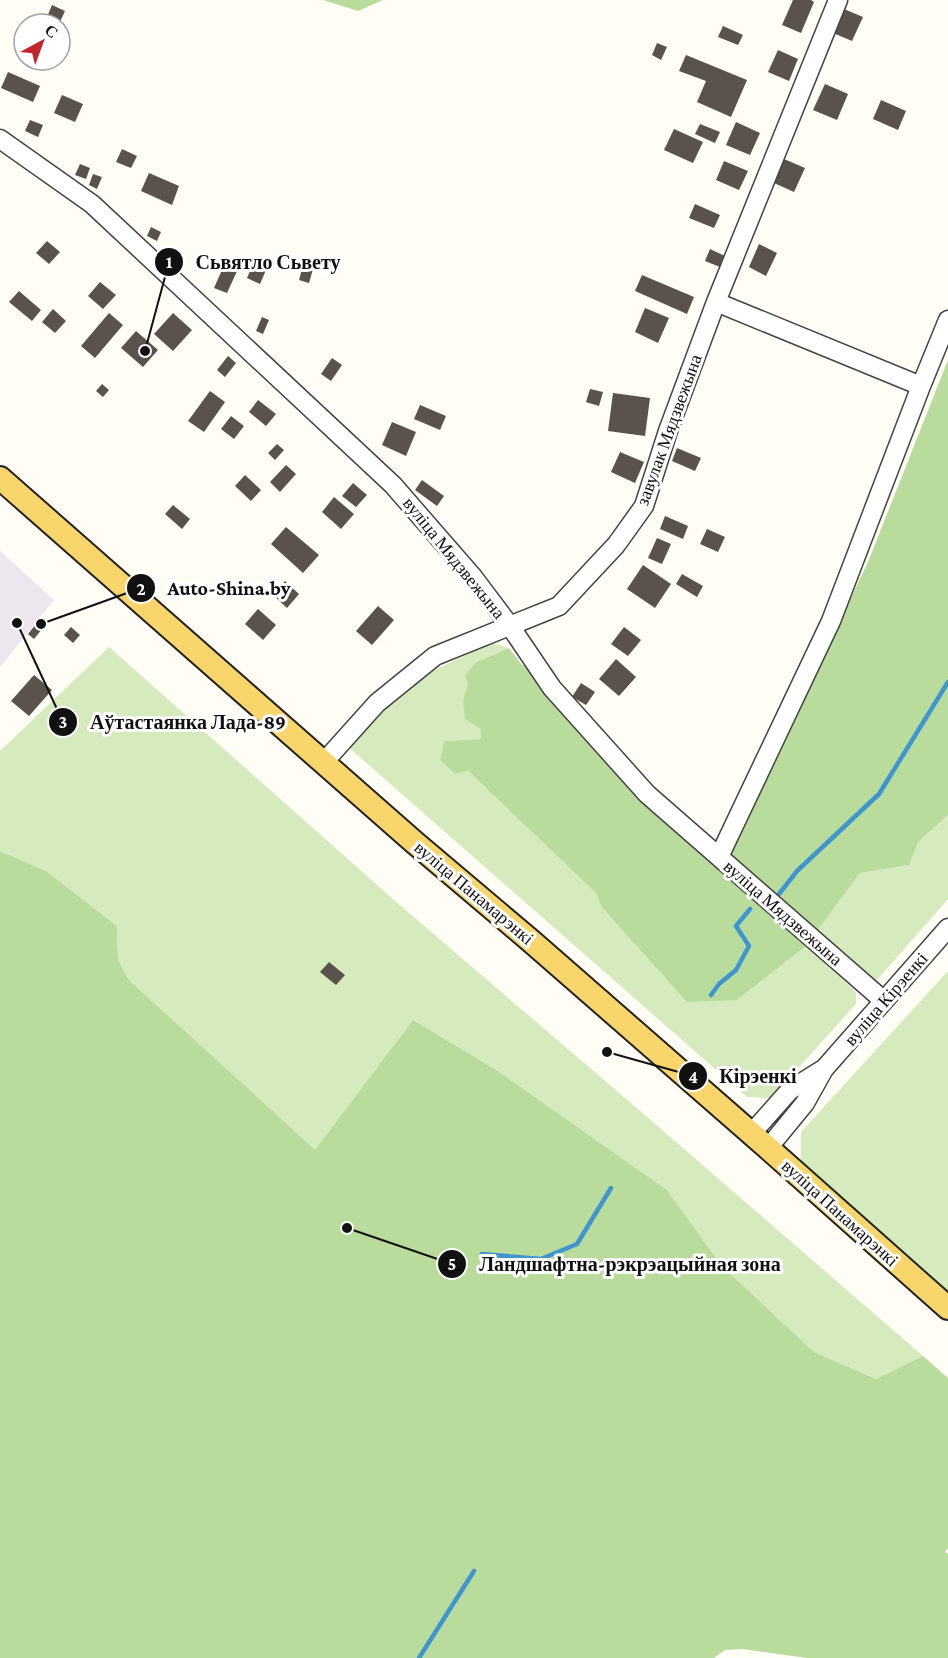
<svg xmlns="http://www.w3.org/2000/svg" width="948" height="1658" viewBox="0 0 948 1658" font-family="'Crimson Pro',serif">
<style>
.industrial{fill:#eee6ef}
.green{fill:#d5ebbd}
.forest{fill:#b9dc9c}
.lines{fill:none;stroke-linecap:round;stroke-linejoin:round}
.stream{stroke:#3f96cf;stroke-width:4.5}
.building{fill:#5a524d}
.minor-casing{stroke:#444;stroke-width:21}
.major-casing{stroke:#222;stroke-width:26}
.minor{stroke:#fff;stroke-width:18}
.major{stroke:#f9d66b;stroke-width:22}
.labels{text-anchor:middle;stroke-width:6;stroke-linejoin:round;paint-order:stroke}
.street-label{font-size:18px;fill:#111;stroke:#fff}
.leader{fill:none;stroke:#111;stroke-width:2}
.callout-dot{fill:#111;stroke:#fff;stroke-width:2}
.mark-label{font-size:18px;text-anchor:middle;font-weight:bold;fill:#fff}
.callout-label{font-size:20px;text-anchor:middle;font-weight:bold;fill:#111;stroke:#fff;stroke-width:6;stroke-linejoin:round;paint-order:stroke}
</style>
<rect width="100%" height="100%" fill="#fffdf5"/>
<path class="industrial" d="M 0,551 L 54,600 L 0,667 Z"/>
<path class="green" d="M 492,643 L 509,648 L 477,662 L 463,699 L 480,728 L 481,739 L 444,741 L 440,760 L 455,774 L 468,771 L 596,893 L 601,906 L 737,1000 L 806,946 L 856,992 L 856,1004 L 771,1098 L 747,1097 L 346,745 L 398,692 L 430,672 Z
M 109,647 L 394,900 L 646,1116 L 923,1356 L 876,1379 L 814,1352 L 722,1266 L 667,1190 L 498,1071 L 413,1020 L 315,1151 L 129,980 L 118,960 L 117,926 L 46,871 L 0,851 L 0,751 Z
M 948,815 L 948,899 L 877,980 L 865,981 L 815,934 L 860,873 L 908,865 L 918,842 Z
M 948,971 L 948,1293 L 801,1164 L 801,1132 Z"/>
<path class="forest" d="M 323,0 L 383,0 L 358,11 Z
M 948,360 L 948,815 L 918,842 L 909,865 L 860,873 L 815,934 L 726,856 L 868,562 Z
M 509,648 L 522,665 L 535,670 L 646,796 L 806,946 L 737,1000 L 687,1002 L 601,906 L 596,893 L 468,771 L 455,774 L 440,760 L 444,741 L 481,739 L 480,728 L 465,719 L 463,699 L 468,684 L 465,675 L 477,662 Z
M 0,851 L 46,871 L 117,926 L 118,960 L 129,980 L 315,1150 L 413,1020 L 498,1071 L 667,1190 L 722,1266 L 814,1352 L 876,1379 L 923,1356 L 948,1378 L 948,1548 L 945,1552 L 948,1554 L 948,1658 L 807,1658 L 743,1649 L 725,1650 L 714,1658 L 0,1658 Z"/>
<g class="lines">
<path class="stream" d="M 779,894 L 797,871 L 879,794 L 948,682
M 711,995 L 719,984 L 736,970 L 749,946 L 736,926 L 750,909
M 482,1254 L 541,1259 L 577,1244 L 611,1188
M 419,1658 L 474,1571"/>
</g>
<path class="building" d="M 793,0 L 811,0 L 814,2 L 801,33 L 782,25 Z
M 52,5 L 65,11 L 59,24 L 44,24 Z
M 844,9 L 863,17 L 852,41 L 833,33 Z
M 723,26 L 743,35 L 738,45 L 718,37 Z
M 657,43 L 667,47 L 661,60 L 652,55 Z
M 778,50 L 798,59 L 789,81 L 768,72 Z
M 686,55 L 747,80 L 731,117 L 697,102 L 706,81 L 679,71 Z
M 8,72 L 40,86 L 33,102 L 1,88 Z
M 825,84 L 848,94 L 837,120 L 813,110 Z
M 62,95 L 83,104 L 75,122 L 54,113 Z
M 881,100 L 906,111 L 898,130 L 873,119 Z
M 30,120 L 43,125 L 38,137 L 25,131 Z
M 736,122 L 760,133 L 750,155 L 726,145 Z
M 700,124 L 720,132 L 715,143 L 695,134 Z
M 674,129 L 703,142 L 693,163 L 664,150 Z
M 122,149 L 137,156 L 131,168 L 116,162 Z
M 784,159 L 805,168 L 794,192 L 774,183 Z
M 724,161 L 748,171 L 739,190 L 716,180 Z
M 80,164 L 90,168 L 86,179 L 75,175 Z
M 149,173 L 179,186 L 172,205 L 141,191 Z
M 93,174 L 102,177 L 97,189 L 89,185 Z
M 695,204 L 720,215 L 714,228 L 689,218 Z
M 151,227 L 161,232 L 157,241 L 147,236 Z
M 47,241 L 60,252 L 49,264 L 36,253 Z
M 759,244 L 777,253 L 766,276 L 749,267 Z
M 710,249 L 725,256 L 720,267 L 705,261 Z
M 305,258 L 315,262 L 309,283 L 299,280 Z
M 225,263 L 238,269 L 227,293 L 214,288 Z
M 253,264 L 266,270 L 260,284 L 247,278 Z
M 642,275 L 694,297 L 687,314 L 635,291 Z
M 100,282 L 116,295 L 103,309 L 88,296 Z
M 19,291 L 41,310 L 32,321 L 9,302 Z
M 645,308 L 669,318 L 658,343 L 635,332 Z
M 53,309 L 66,321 L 55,333 L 42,322 Z
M 109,313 L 123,325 L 95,358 L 81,346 Z
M 173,313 L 192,330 L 173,351 L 154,334 Z
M 262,317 L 269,320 L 263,334 L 256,331 Z
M 136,331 L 158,350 L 143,367 L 121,348 Z
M 228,356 L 236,363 L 225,377 L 217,370 Z
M 332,358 L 342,365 L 331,381 L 321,374 Z
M 102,384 L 109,390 L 103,397 L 96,391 Z
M 590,389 L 603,392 L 599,406 L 586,402 Z
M 210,391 L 225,402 L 204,432 L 188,421 Z
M 613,393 L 650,398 L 645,436 L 608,431 Z
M 258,400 L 276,414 L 266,426 L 249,412 Z
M 420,405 L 446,416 L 440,430 L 414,419 Z
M 231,416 L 244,426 L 234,439 L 221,429 Z
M 392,422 L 416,432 L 406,456 L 382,445 Z
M 277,444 L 284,450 L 275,460 L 268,453 Z
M 677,448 L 701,458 L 695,471 L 672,461 Z
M 620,452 L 644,462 L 635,483 L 611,472 Z
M 286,465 L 296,474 L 280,492 L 270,482 Z
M 245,475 L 261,490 L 251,501 L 235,486 Z
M 422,480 L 444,496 L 437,506 L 415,490 Z
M 353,483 L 367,495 L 356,507 L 342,496 Z
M 334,497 L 354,514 L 341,529 L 322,512 Z
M 173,505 L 190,519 L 182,529 L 165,514 Z
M 665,516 L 688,526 L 683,539 L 660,529 Z
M 286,527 L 319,555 L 303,573 L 271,544 Z
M 707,529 L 725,537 L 718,552 L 700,544 Z
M 657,538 L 671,544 L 662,564 L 648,558 Z
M 643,565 L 671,584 L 655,608 L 627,589 Z
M 682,574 L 703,586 L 697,597 L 676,584 Z
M 285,581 L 299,594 L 287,608 L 273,595 Z
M 378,606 L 394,620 L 372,645 L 356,631 Z
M 258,609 L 276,625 L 263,640 L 245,624 Z
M 40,619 L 46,624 L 34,639 L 28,634 Z
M 71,627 L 80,635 L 73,643 L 64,635 Z
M 624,627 L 641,640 L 628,656 L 611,644 Z
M 616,659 L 636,677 L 619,696 L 599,679 Z
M 34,675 L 52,690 L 29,716 L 11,701 Z
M 581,683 L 595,692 L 586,705 L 572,697 Z
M 329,962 L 345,975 L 336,985 L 320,972 Z"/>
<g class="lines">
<defs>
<path id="minor" d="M 0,139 L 92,204 L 393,485 L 473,577 L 510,626 L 552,688 L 647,794 L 884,1001
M 716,302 L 921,386
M 324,762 L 377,703 L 435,656 L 559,606 L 616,545 L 644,506 L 668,431 L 716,302 L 838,0
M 719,857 L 831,621 L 921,386 L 948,320
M 751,1134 L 790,1090 L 822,1070
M 768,1148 L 805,1103 L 824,1069 L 948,928"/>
<path id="major" d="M 0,478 L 414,842 L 531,941 L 768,1148 L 948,1308"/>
</defs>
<use href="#minor" class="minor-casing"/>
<use href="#major" class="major-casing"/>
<use href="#minor" class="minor"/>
<use href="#major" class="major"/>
</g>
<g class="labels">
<g class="street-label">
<text transform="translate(669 430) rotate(-70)" y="6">завулак Мядзвежына</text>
<text transform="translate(454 558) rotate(51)" y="6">вуліца Мядзвежына</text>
<text transform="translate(474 893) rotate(40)" y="6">вуліца Панамарэнкі</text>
<text transform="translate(783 913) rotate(41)" y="6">вуліца Мядзвежына</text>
<text transform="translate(886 999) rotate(-49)" y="6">вуліца Кірэенкі</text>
<text transform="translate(840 1213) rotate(42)" y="6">вуліца Панамарэнкі</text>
</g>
</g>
<path class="leader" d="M145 351L169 262M41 624L141 588M17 623L63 722M607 1052L693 1076M347 1228L452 1264"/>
<g class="callout-dot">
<circle cx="145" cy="351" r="6"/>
<circle cx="41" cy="624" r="6"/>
<circle cx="17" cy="623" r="6"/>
<circle cx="607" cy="1052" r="6"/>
<circle cx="347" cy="1228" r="6"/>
<circle cx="169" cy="262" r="15"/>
<circle cx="141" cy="588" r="15"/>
<circle cx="63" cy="722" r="15"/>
<circle cx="693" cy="1076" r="15"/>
<circle cx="452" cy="1264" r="15"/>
</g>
<g class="mark-label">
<text x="169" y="268">1</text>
<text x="141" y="595">2</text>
<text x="63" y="728">3</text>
<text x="693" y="1083">4</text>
<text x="452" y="1270">5</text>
</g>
<g class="callout-label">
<text x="268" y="269">Сьвятло Сьвету</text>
<text x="229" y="595">Auto-Shina.by</text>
<text x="188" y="729">Аўтастаянка Лада-89</text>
<text x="758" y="1083">Кірэенкі</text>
<text x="630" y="1271">Ландшафтна-рэкрэацыйная зона</text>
</g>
<g transform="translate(42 42) rotate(41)"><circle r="28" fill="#ffffff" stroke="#a0a0a0" stroke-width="1.5"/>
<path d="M0-4.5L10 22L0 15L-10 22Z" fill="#c4262e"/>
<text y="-9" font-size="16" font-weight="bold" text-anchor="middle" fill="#111111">С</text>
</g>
</svg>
